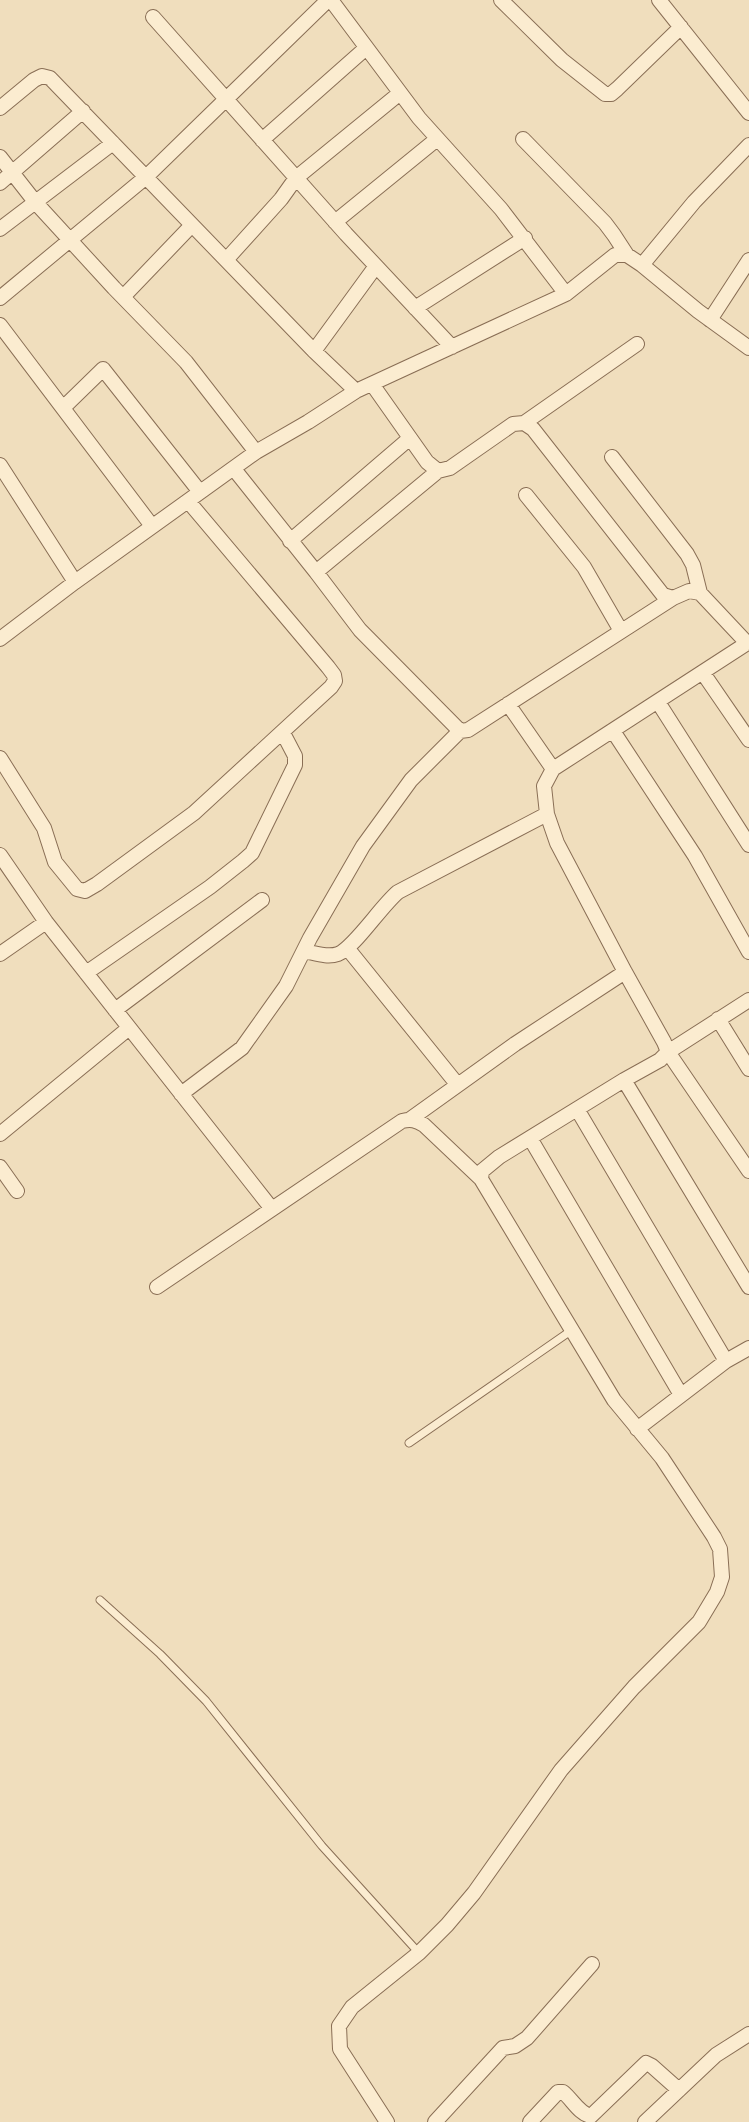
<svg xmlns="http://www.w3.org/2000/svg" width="749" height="2122" viewBox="0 0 749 2122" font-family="'Roboto Serif',serif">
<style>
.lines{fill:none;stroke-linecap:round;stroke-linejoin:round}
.service-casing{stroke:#896e55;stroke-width:9}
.minor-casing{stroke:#896e55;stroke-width:16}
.service{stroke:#fbecd0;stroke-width:7}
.minor{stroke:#fbecd0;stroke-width:14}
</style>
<rect width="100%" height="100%" fill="#f0debd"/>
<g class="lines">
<defs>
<path id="service" d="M 409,1443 L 572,1330
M 100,1600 L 160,1654 L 206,1701 L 322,1846 L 419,1953"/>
<path id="minor" d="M 331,0 L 419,118 L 501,209 L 566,294
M 501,0 L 562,60 L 605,94 L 611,94 L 617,89 L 681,27
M 659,0 L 749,113
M 153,17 L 346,234 L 452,347
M 0,108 L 34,80 L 42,76 L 50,78 L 314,351 L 356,391
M 523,139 L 605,223 L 614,235 L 627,255
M 262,140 L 366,48
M 0,157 L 36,203 L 114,288 L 186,362 L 256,452
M 0,183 L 83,111
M 335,222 L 437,139
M 0,229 L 113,143
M 226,260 L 281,199 L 296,178 L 400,93
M 642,265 L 694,202 L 749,145
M 123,297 L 192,225
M 0,298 L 146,177 L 328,0
M 415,308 L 525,238
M 710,320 L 749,260
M 0,325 L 152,526
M 314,351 L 376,266
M 372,384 L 427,462 L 438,471 L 450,468 L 513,424 L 524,423 L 533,429 L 663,595 L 673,598 L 689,591 L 700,593 L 747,643
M 63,408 L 103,369 L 200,492
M 524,423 L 637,344
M 612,457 L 687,554 L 693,565 L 700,593
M 0,465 L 75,582
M 234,469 L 316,572 L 360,630 L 460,731 L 468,730 L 673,598
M 526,495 L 584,567 L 621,631
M 290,541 L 410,438
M 316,572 L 438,471
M 0,639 L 75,582 L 256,452 L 308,422 L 356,391 L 566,294 L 615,255 L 627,255 L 642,265 L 698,311 L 749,348
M 703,673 L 749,740
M 658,702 L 749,845
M 508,704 L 553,769
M 613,731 L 695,856 L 749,952
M 0,758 L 44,828 L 55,862 L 77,889 L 85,891 L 97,884 L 194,813 L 331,687 L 335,681 L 334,675 L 328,667 L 188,501
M 0,855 L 46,922 L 272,1209
M 348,949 L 457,1084
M 304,951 C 315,953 327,958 338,954 C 354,948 381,906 398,892 L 547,814
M 0,954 L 46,922
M 86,973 L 210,887 L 243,861 L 252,853 L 295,765 L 295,756 L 283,733
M 749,1000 L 668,1052 L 749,1171
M 115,1010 L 262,900
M 718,1019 L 749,1069
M 624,1080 L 749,1287
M 181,1094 L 242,1048 L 286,986 L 310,938 L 363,846 L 411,780 L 460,731
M 577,1109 L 726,1361
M 409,1120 L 515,1044 L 625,972
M 0,1134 L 129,1028
M 530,1138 L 681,1395
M 0,1167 L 17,1191
M 157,1287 L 402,1121 C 411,1119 416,1120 424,1125 L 481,1179
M 637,1429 L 726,1361 L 749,1348
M 387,2122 L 340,2049 L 339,2026 L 352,2007 L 419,1953 L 447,1925 L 474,1893 L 561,1770 L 634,1687 L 699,1622 L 717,1592 L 722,1577 L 720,1549 L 714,1537 L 662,1458 L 614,1400 L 481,1179 L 482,1171 L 499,1157 L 624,1080 L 660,1060 L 668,1052 L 664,1042 L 625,972 L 557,843 L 547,814 L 544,786 L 553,769 L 749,642
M 435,2122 L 503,2048 L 515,2046 L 527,2038 L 592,1964
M 530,2122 L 558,2092 L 563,2092 C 572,2099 579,2114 591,2116 L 646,2063 L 652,2066 L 679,2090
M 645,2122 L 716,2055 L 749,2034"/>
</defs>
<use href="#service" class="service-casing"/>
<use href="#minor" class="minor-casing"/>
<use href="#service" class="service"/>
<use href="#minor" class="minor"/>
</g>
</svg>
